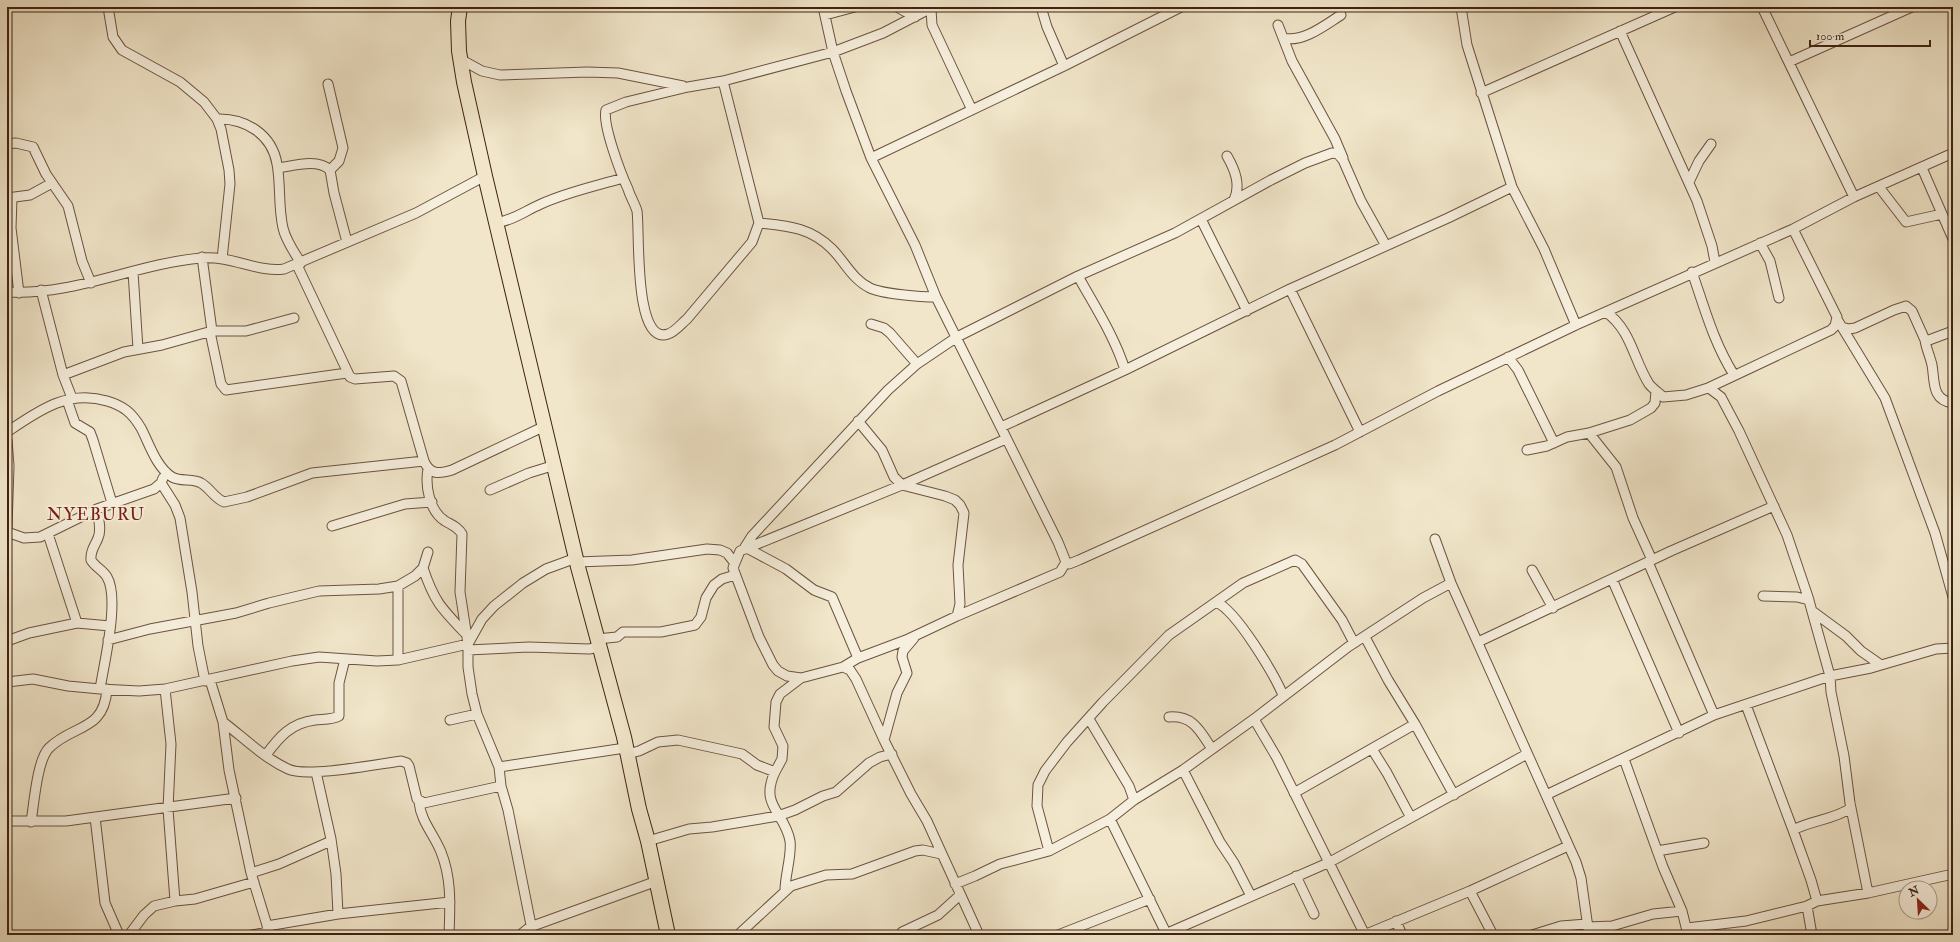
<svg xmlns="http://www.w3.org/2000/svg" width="1960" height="942" viewBox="0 0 1960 942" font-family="'IM FELL Double Pica',serif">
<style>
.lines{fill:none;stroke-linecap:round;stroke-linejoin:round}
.street-casing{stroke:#6c5340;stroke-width:11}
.primary-casing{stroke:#3f2212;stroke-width:16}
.street{stroke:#f6efdd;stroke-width:9}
.primary{stroke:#f1e6ca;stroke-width:14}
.labels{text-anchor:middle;stroke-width:3.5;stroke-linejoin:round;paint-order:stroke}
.quarter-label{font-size:17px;letter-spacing:1px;fill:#7a1f14;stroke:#f6efdd}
</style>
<rect width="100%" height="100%" fill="#f1e6ca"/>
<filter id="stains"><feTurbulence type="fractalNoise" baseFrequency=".005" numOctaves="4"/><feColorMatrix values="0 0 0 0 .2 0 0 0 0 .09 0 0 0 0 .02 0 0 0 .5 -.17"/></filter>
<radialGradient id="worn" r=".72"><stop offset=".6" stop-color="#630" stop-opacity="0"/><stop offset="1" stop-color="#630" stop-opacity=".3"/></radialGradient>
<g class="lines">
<defs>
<path id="street" d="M 108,7 L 113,37 L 122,50 L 180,82 L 204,102 L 217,119 L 221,129 L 229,170 L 230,184 L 222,259
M 823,7 L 833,52 L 846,91 L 871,158 L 915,245 L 936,297 L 1058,542 L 1066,562 L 1060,572 L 957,616 L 906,640 L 858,658 L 843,667 L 801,678 L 787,676 L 778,671 L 773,665 L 759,637 L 733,568 L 740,551 L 902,485 L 1006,439
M 897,7 L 915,17
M 1041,7 L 1047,27 L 1064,66
M 1461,7 L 1467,45 L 1512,187 L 1544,249 L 1576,325
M 1762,7 L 1854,197
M 931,9 L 932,25 L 972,110
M 825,15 L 855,7
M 1278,25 L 1292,61 L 1335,139 L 1343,158
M 1620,31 L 1697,201 L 1712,246 L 1715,262
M 1283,38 C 1303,43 1325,25 1341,15
M 460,59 L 482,71 L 500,75 L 587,72 L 618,73 L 683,86
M 1789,62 L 1912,7
M 723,81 L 759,223 L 752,242 L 687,319 C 681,324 675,332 668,334 C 633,346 640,229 637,211 C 635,204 630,196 628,189 C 621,174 602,124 606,110 L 626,102 L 688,87 L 723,81 L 833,52 L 883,33 L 933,7
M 328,84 L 343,148 L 339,161 L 330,170
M 1481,93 L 1675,7
M 217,119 C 245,118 272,134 277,164 C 281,185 278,206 283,228 C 286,241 294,252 301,263
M 7,144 L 16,143 L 33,147 L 46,174 L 68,206 L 82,261 L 91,283
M 1227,156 C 1235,170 1241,185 1234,200
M 871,158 L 1064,66 L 1181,7
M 278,168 C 293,166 317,158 330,170 L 334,193 L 347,242
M 1922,168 L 1953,239
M 1689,182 L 1699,161 L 1711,144
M 1879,187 L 1906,222 L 1942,214
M 7,198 L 30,195 L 52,183
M 12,198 L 11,228 L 19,293
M 1201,219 C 1216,250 1232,280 1247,311
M 496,223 C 516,219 523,212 541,204 C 567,192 596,186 623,178
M 759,223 C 787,226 810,227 832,249 C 845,262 852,279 870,288 C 882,294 922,297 936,297
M 1760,243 L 1770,261 L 1779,298
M 202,257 L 212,331
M 297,265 L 350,377 L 355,379 L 394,376 L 401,381 L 424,461 C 430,475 439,474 452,470 L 545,426
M 133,272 L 138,349
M 1692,272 C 1705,309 1713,341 1734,375
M 1078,276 C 1095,307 1115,337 1125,370
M 1290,289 L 1360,432
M 41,290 L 63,375 L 72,398
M 7,292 C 74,296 135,264 201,258 C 230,255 259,273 284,269 L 416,213 L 485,176
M 1606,312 C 1632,331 1633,359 1649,384 C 1653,389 1659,393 1663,397 L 1686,395 L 1708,388 L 1831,330 L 1835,326 L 1837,317 L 1793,229
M 1837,319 L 1885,398 L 1935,533 L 1953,597
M 871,324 L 884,328 L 890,333 L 917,364
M 1842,327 L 1848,329 L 1855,328 L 1894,310 L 1906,306 L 1912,311 L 1925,340 L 1929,340 L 1953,331
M 210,332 L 221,384 L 226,390 L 347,373
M 1925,340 C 1926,348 1930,356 1932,365 C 1935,381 1931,400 1953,403
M 1508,357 L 1518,370 L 1554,443
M 63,375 L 124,352 L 162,345 L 212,331 L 246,331 L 294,318
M 1709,388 L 1721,397 L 1739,431 L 1787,535 L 1808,597 L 1830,676 L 1831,692 L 1844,756 L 1850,803 L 1868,893
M 67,400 L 75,423 L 90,432 L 93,440 L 112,503
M 858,421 L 882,450 L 894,477 L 902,485 L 945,496 L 955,500 L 960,505 L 964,513 L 958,565 L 960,604 L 957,616
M 1001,427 L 1125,370 L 1290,289 L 1448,218 L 1512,187
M 7,432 C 38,411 68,389 107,401 C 124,406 132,413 141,428 C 149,443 156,467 172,477 C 180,482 193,478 201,483 C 210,488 214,498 224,502 L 247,497 L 312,473 L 424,461
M 1589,433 L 1616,467 L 1633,518 L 1652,560
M 7,440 L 9,466 L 7,528
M 1527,450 L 1547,446 L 1567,437 L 1589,433 L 1630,420 L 1651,408 L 1655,403 L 1656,391
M 161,483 L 175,505 L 180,518 L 192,592 L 198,646 L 205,681
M 490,490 L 529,473 L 555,465
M 97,509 C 98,518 102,529 98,538 C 95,546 90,550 91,560 C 95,567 103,570 107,577 C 120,599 104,663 100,689
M 332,526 L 405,504 L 432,502
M 7,532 L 24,538 L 40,537 L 97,509 L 154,489 L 161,483 L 163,478
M 48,534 L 77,623
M 1435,539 L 1451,583 L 1576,862 L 1581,878 L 1589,935
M 745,547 L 752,536 L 888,390 L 917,364 L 957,337 L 1078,276 L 1175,233 L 1271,180 L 1305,163 L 1332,153 L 1338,154 L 1343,160 L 1361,201 L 1385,244
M 745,547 L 786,569 L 814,590 L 832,597 L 858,658
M 577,562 L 632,560 L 707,549 L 720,550 L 727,553 L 734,562
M 1066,562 L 1069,564 L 1079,560 L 1335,445 L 1438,391 L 1576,325 L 1793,229 L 1854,197 L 1953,153
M 1648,562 L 1714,715
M 423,568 C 434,601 441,608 465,633
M 1532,570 L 1553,608
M 1612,579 L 1679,733
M 1763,596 L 1797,597 L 1809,600
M 1216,602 C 1236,610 1274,674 1283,695
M 1812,611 L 1846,636 L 1861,651 L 1881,665
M 1365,637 L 1388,680 L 1415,724 L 1454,795
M 597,639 L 617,637 L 623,632 L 661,632 L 695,625 L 701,617 L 706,598 L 714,585 L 722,579 L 735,575
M 108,640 L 150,629 L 236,613 L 269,603 L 319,591 L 379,589 L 398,586 L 415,576 L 423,568 L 428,552
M 7,641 L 29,633 L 77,623 L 110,626
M 1478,642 L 1671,551 L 1774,506
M 468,650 L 529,647 L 589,649 L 599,647
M 398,660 L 398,586
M 843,667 L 850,670 L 856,679 L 884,740 L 911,794 L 927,821 L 979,935
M 210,680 L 223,722 L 229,770 L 251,873 L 270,935
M 7,682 L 33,679 L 68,686 L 100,689 L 139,691 L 165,689 L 292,661 L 319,657 L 377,661 L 398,660 L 468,644 L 460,592 L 462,534 C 458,527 452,525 445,521 C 429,511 425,485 428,469
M 165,689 L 171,744 L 168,809 L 175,901
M 1746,705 L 1793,830 L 1811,880 L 1817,901
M 1169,717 C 1193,715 1200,731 1212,749
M 1089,719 L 1129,786 L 1134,800
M 1254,719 L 1277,758 L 1365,935
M 450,720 L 477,714
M 223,722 C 243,737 264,758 288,769 C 307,778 378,764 401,761 L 407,763 L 409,766 L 417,799 L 424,803 L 501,786
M 884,740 L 897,693 L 907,673 L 902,657 L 903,651 L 914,638
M 1372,749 L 1387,773 L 1410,816
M 627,754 L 639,751 L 658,742 L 678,740 L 742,754 L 757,765 L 775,772 L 782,759 L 783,746 L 774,727 L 776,702 L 780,694 L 801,678
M 266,755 C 279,737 291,723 315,720 C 322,719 332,720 339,716 L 339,683 L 345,659
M 1624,759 L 1663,867 L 1682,911 L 1688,935
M 499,767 L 625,748
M 1183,770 L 1220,842 L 1234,863 L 1251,896
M 316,772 L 331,839 L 336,874 L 338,914
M 775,772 C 759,806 785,812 790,841 C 792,855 785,875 785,890
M 1294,793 L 1415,724
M 1546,795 L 1714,715 L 1830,676 L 1871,668 L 1936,649 L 1953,648
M 419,802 C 421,822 434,834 441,852 C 452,879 450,907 449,935
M 95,817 L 105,903 L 119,935
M 1110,819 L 1167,935
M 7,821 L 66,821 L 236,798
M 31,822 C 34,804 37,760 49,748 C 73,724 104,732 107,689
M 1793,830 C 1812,820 1833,820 1851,808
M 648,841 L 689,829 L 712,827 L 778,816 L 795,810 L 823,796 L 836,792 L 869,763 L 880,757 L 892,754
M 1049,851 L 1037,806 L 1038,785 L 1045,771 L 1067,742 L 1103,702 L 1169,635 L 1243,583 L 1295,560 L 1302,564 L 1342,620 L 1354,643
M 1657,851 L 1704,843
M 251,873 L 279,864 L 331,841
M 1296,876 L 1314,914
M 955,884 L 975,876 L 1000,864 L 1049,851 L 1110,819 L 1134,800 L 1183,770 L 1254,719 L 1348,647 L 1423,598 L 1451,583
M 1470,891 L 1493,935
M 1807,906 L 1812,935
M 1396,921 L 1402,935
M 267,926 L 338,914 L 450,902
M 1588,927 L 1612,926 L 1653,914 L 1682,911
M 1687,928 L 1746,921 L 1807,906 L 1817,901 L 1868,893 L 1953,874
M 129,935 L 144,915 L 154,906 L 175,901 L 195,899 L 254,882
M 252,935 L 269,932
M 520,935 L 530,927 L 657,881
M 533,935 L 508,810 L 501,786 L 499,767 L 477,714 L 472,694 L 468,667 L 468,644 L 482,619 L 494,606 L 523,583 L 546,569 L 576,558
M 738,935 L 791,886 L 826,875 L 852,874 L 915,851 L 923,850 L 941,854
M 900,935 L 902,932 L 938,915 L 960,895
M 1058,935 L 1150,899
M 1163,935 L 1330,862 L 1527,754
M 1364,935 L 1470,891 L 1568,846
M 1532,935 L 1561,926 L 1587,924"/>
<path id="primary" d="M 460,7 L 458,21 L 459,51 L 464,82 L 485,176 L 578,567 L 624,737 L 639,809 L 648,841 L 668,935"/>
</defs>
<use href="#street" class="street-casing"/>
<use href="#primary" class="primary-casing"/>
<use href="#street" class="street"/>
<use href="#primary" class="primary"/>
</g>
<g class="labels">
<g class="quarter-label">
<text x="96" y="520">NYEBURU</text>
</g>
</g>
<rect width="1960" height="942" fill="none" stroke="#f1e6ca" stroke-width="24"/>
<rect x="8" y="8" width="1944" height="926" fill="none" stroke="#3f2212" stroke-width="2"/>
<rect x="12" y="12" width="1936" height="918" fill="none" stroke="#3f2212"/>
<g transform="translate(1918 900) rotate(335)"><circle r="19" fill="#f6efdd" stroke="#ad9d8c"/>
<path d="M0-3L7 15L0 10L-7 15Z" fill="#8f2418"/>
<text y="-6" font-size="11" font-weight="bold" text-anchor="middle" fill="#3f2212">N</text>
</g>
<path d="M1810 40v6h120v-6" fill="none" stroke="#3f2212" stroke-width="2"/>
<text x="1816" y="40" font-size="12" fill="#3f2212" stroke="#f6efdd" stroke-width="3" paint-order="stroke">100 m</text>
<rect width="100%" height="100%" filter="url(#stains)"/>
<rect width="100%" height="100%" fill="url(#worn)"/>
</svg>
